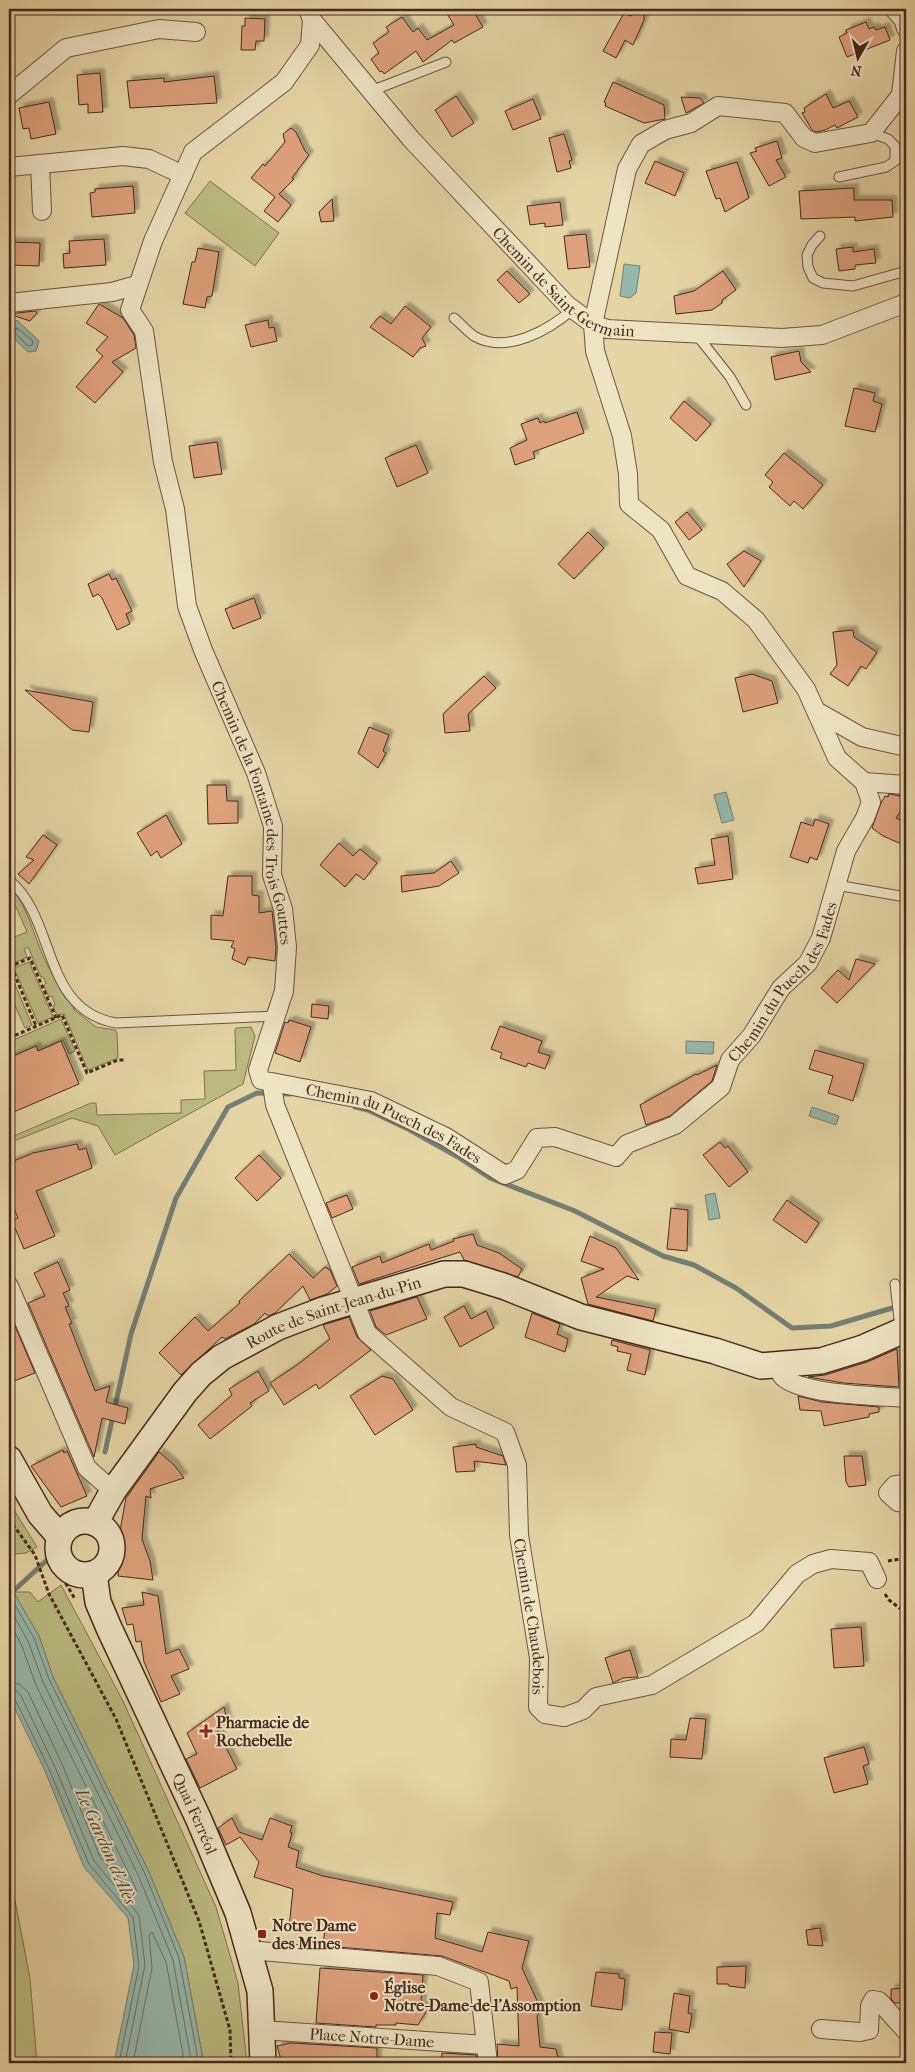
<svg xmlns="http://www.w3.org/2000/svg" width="915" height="2072" viewBox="0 0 915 2072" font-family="'IM FELL French Canon',serif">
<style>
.green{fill:#bbbb81;stroke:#80724f}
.water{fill:#96b8ac;stroke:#757f73}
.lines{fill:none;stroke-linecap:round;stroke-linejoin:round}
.shore{stroke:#6d7064;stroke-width:1}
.stream{stroke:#757f73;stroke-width:5}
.building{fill:#dea17c;stroke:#44291d;filter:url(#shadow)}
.service-casing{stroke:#6c543f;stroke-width:11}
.minor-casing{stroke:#6c543f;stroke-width:20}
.secondary-casing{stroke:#44291d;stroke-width:28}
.path{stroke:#44291d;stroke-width:3;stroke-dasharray:4 2.5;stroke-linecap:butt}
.service{stroke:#eee4c4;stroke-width:9}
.minor{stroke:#eee4c4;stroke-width:18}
.secondary{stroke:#eee4c4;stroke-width:25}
.poi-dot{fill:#8f2418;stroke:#eee4c4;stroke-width:2}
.labels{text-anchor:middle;stroke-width:4;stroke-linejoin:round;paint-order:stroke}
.street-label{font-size:16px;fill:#44291d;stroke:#eee4c4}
.poi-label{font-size:16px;font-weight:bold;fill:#44291d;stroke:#eee4c4;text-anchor:start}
.water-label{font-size:18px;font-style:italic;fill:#54463a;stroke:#eee4c4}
</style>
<defs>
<filter id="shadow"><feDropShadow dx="4.5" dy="-4.5" stdDeviation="1" flood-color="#0004"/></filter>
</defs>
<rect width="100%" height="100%" fill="#e5d5a5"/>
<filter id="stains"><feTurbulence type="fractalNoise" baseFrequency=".004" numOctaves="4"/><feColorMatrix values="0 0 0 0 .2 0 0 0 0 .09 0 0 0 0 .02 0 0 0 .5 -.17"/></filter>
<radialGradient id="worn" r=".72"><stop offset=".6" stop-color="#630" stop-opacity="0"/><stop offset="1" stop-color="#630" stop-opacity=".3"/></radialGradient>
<path class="green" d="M 210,181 L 279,233 L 255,266 L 185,213 Z
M 9,885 C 31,911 33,938 49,968 C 57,983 71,993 74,1010 L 96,1027 L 115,1030 L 117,1033 L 118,1058 L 88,1070 L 64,1014 L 57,1015 L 53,1006 L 55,1005 L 52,996 L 49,997 L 44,985 L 46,983 L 43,977 L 41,977 L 28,947 L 24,949 L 27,957 L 12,964 L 9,956 L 9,939 L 27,932 L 16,907 L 9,898 Z
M 29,962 L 53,1017 L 38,1023 L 14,968 Z
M 9,970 L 32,1025 L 25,1028 L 13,1001 L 9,1002 Z
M 61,1019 L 75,1051 L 69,1054 L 63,1040 L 38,1051 L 36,1046 L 9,1058 L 9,1042 Z
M 251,1027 L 255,1036 L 243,1084 L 115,1155 L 98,1126 L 72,1118 L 9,1143 L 9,1138 L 91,1103 L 96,1103 L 97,1115 L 181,1113 L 181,1100 L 205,1099 L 204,1071 L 236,1070 L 235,1030 L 236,1028 Z
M 9,1502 L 37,1547 L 26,1553 L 15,1554 L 9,1564 Z
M 61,1585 L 123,1701 L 216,1907 L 238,1983 L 247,2063 L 201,2063 L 202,2054 L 184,1957 L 149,1872 L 53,1677 L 39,1636 L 13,1592 L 30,1592 L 38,1602 Z
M 9,1870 L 30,1978 L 37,2063 L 9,2063 Z"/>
<path class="water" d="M 624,264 L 640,266 L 636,293 L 630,298 L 620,296 Z
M 17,320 L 39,341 L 36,351 L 28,352 L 9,334 L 9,328 Z
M 726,792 L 734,820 L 722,823 L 714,795 Z
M 686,1041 L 714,1042 L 713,1054 L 686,1053 Z
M 812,1107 L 839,1116 L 836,1125 L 809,1116 Z
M 715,1193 L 720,1218 L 709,1220 L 705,1195 Z
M 9,1584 L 39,1636 L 53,1677 L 149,1872 L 184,1957 L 202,2054 L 201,2063 L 114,2063 L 134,1965 L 128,1918 L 84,1867 L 45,1771 L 9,1696 Z"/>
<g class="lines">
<path class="shore" d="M 17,328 L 33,341 L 32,345 L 28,346 L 15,333 Z
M 9,1595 L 34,1638 L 49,1679 L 145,1874 L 179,1958 L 197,2054 L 196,2063
M 9,1607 L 28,1641 L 43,1682 L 139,1877 L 173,1960 L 190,2054 L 190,2063
M 9,1622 L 21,1644 L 36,1685 L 132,1880 L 137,1892 L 136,1895 L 133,1894 L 100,1857 L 62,1764 L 28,1692 L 19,1684 L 9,1682
M 9,1689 L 16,1690 L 21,1696 L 55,1767 L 94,1861 L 139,1915 L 145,1965 L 125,2063
M 9,1695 L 15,1699 L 49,1769 L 89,1864 L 133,1917 L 139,1966 L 119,2063
M 133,2063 L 152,1968 L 149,1935 L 152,1932 L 166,1962 L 183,2054 L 182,2063"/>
<path class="stream" d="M 355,1107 L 368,1110 L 408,1129 L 458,1157 L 490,1178 L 575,1211 L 663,1256 L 694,1265 L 736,1288 L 792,1328 L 831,1326 L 906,1304
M 105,1452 L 131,1334 L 176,1198 L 228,1107 L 257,1093 L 291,1094
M 9,1595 L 47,1560"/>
</g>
<path class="building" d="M 444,9 L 472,9 L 483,27 L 454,43 L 452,40 L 423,62 L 416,51 L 384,74 L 382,71 L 380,72 L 371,59 L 379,53 L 373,43 L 389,32 L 386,27 L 402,17 L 413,32 L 418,28 L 427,40 L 454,25 Z
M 634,10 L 644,14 L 644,20 L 633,45 L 625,40 L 616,58 L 603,51 L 624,13 L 631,16 Z
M 245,18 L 265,19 L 264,41 L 256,41 L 255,50 L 241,50 L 242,26 L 245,26 Z
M 866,22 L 869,29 L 874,27 L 876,30 L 885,27 L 890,40 L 847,57 L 839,37 L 847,33 L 846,30 Z
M 100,73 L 103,112 L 88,113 L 88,104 L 79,105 L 77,75 Z
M 214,76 L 217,103 L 130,108 L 127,81 L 164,78 L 164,82 Z
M 613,82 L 664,105 L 665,119 L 644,123 L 605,106 L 606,103 L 604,102 Z
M 826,94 L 833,108 L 849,101 L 858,117 L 837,128 L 835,125 L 825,130 L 816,132 L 812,130 L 802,113 L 805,112 L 804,108 Z
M 456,96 L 474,123 L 452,137 L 435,110 Z
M 681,97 L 700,98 L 704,103 L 686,113 Z
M 533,99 L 541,119 L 513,130 L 505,111 Z
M 49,102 L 56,134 L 31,139 L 29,128 L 23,129 L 19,108 Z
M 291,128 L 296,132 L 305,151 L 309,155 L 292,178 L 294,179 L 279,194 L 291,205 L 278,222 L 264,211 L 275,197 L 251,178 L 263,164 L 265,166 L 285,142 L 283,134 Z
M 564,134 L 572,160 L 569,161 L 571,168 L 557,172 L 549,138 Z
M 777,141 L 782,158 L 776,160 L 786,177 L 769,186 L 750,153 L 757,151 L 755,148 Z
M 655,161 L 684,173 L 675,196 L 645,183 Z
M 737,162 L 749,198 L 725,212 L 720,198 L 716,199 L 706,171 Z
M 133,186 L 135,213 L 92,217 L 90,193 L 95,192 L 95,189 Z
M 854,188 L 854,200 L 892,200 L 893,217 L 855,221 L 855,217 L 801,219 L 799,191 Z
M 332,199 L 334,221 L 321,222 L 319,212 Z
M 560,202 L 563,225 L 545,227 L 545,223 L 530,225 L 527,206 Z
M 586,234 L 590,267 L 568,269 L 564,236 Z
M 104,239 L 106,265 L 64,268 L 63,254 L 70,253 L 69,241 Z
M 9,242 L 40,243 L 39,266 L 9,265 Z
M 853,247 L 853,252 L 874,249 L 876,263 L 855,265 L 855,269 L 839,271 L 836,249 Z
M 198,248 L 219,252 L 212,296 L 207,297 L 205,308 L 183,304 L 192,262 L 195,262 Z
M 507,271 L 530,294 L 519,303 L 497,280 Z
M 723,271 L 736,290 L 722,300 L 722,303 L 712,310 L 676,314 L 674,296 L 694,291 Z
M 99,304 L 123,318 L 134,335 L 136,348 L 112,362 L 123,372 L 95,403 L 76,387 L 103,356 L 96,350 L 108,337 L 86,323 Z
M 405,306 L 431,327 L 422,338 L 426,346 L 420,348 L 413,357 L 370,327 L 380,316 L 391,324 Z
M 35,311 L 37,313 L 30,321 L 9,314 Z
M 268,320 L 269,328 L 274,327 L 277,341 L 251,347 L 245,325 Z
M 799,351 L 801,362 L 811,372 L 775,380 L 771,357 Z
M 854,388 L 875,393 L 873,401 L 882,404 L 875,432 L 845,426 Z
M 684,401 L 711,424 L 696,441 L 670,418 Z
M 577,412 L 584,433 L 533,452 L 535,458 L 515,465 L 510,448 L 527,440 L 521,424 L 538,418 L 540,423 L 544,421 L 545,423 Z
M 217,442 L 222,474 L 194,478 L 189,446 Z
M 416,445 L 428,473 L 397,487 L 385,458 Z
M 784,453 L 823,485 L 803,509 L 794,501 L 790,506 L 769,487 L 773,482 L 765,475 Z
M 687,512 L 702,530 L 689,540 L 675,522 Z
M 588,532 L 604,548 L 574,579 L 558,564 Z
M 744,551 L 761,561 L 744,587 L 727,564 Z
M 109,574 L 112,580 L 116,578 L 132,611 L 126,614 L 130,624 L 117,630 L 102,598 L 98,594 L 93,597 L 88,584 Z
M 254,598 L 261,618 L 233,629 L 225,609 Z
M 853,630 L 854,637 L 877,652 L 866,669 L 861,666 L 848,686 L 830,674 L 837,665 L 833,632 Z
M 752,674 L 772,681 L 778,703 L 743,712 L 735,678 Z
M 484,676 L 496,688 L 468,714 L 470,731 L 445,733 L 443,714 Z
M 25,690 L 93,702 L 89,732 L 72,730 Z
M 369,727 L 389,735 L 383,751 L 386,753 L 378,768 L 358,753 Z
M 207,785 L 226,785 L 227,801 L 238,801 L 238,823 L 208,824 Z
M 889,794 L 906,797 L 906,803 L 896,818 L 906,823 L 906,846 L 883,836 L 872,828 L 881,803 L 885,796 L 888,797 Z
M 166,815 L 182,844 L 161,858 L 157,851 L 151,856 L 137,833 Z
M 815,819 L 829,824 L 817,860 L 810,857 L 808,863 L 790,857 L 801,822 L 813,826 Z
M 43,835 L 57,845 L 29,884 L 18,874 L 34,860 L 26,857 Z
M 728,836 L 733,879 L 698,884 L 695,868 L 715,865 L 711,839 Z
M 339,843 L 353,856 L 360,849 L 377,863 L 364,880 L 356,874 L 345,887 L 320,865 Z
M 451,861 L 459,873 L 439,886 L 402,892 L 401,876 L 434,873 Z
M 228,876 L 252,876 L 252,895 L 259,896 L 259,913 L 272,911 L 276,947 L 275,961 L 248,957 L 245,965 L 232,959 L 235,949 L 231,947 L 234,941 L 211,939 L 211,915 L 223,916 Z
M 856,959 L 875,964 L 837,1003 L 821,988 L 838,970 L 849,980 Z
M 312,1004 L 329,1006 L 328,1019 L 311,1017 Z
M 289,1020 L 311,1027 L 300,1062 L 275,1053 L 285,1022 L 288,1023 Z
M 500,1026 L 542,1041 L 538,1052 L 550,1056 L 545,1069 L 528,1063 L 526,1067 L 500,1058 L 502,1053 L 491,1049 Z
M 61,1041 L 79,1084 L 9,1114 L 9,1058 L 36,1046 L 38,1051 Z
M 815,1050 L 864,1064 L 853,1101 L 828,1093 L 833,1076 L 809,1069 Z
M 717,1065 L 712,1081 L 670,1116 L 646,1125 L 640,1105 L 696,1074 L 697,1075 Z
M 720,1142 L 725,1148 L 728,1146 L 748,1172 L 729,1187 L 703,1155 Z
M 77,1144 L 79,1150 L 86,1148 L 92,1168 L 36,1191 L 55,1236 L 24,1249 L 12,1221 L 18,1218 L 9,1196 L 9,1163 L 33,1153 Z
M 259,1155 L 281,1178 L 257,1201 L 235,1178 Z
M 347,1195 L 353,1209 L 332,1218 L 326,1203 Z
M 787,1200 L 819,1223 L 806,1243 L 773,1220 Z
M 671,1208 L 688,1210 L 687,1251 L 667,1249 Z
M 473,1234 L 477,1245 L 499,1253 L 522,1269 L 518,1277 L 464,1260 L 460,1252 L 359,1284 L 352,1267 L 380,1256 L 382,1263 L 429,1244 L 431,1250 L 454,1241 L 453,1239 Z
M 590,1236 L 616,1248 L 639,1280 L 627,1276 L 596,1297 L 656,1309 L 653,1321 L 588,1304 L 581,1278 L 604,1269 L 581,1261 Z
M 289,1254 L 313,1278 L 325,1267 L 330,1270 L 337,1286 L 327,1294 L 310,1300 L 303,1286 L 275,1313 L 268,1316 L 265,1313 L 254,1324 L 225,1339 L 222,1337 L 181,1375 L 159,1353 L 195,1317 L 208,1331 L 240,1303 L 239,1301 Z
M 58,1262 L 70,1290 L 63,1293 L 69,1306 L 65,1307 L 72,1323 L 69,1324 L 95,1391 L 110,1386 L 106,1402 L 128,1408 L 125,1424 L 102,1418 L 94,1457 L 28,1303 L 45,1296 L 34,1273 Z
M 417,1297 L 427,1319 L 386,1335 L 376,1327 L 370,1311 Z
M 464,1306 L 471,1319 L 486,1311 L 494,1328 L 460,1347 L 444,1317 Z
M 9,1312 L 35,1373 L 9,1383 Z
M 532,1313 L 560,1324 L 557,1334 L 568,1339 L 565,1352 L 525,1337 Z
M 349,1317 L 357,1337 L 371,1350 L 319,1389 L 316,1384 L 284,1405 L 270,1383 L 297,1365 L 330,1339 L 323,1325 Z
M 612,1340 L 650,1350 L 645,1375 L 627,1370 L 631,1354 L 617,1351 L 618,1347 L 611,1345 Z
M 897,1349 L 899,1387 L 843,1383 L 808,1377 L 825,1375 L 867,1362 Z
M 258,1371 L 269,1391 L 250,1403 L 252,1406 L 210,1439 L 198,1425 L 232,1395 L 229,1389 Z
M 382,1376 L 393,1379 L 413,1410 L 375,1435 L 350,1396 Z
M 798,1396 L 822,1402 L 879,1407 L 879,1412 L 869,1414 L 869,1417 L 824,1426 L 821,1411 L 800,1410 Z
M 476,1444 L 476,1447 L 503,1456 L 506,1465 L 474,1461 L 475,1471 L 456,1472 L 453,1447 Z
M 63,1450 L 64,1453 L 67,1451 L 87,1496 L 61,1507 L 31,1466 Z
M 159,1452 L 174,1465 L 184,1478 L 150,1489 L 151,1498 L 146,1496 L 142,1539 L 150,1561 L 153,1580 L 118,1576 L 121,1542 L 118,1542 L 126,1498 Z
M 844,1456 L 862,1456 L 866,1485 L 849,1487 L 846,1482 Z
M 142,1592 L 158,1596 L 166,1654 L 179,1649 L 189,1669 L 171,1676 L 180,1694 L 161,1702 L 144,1662 L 141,1641 L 136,1642 L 133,1624 L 127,1625 L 122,1608 L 144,1605 Z
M 861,1627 L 864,1666 L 834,1668 L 831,1629 Z
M 630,1650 L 638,1677 L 623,1678 L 613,1683 L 605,1658 Z
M 224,1707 L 228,1726 L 217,1730 L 237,1769 L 200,1788 L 186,1759 L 197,1754 L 187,1733 Z
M 690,1718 L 706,1719 L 702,1759 L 670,1757 L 671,1739 L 686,1740 Z
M 864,1747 L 869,1764 L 863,1766 L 868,1784 L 834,1793 L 824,1758 Z
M 232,1818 L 239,1832 L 262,1840 L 270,1818 L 292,1826 L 290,1832 L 292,1833 L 288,1847 L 299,1851 L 296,1867 L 323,1876 L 453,1902 L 450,1915 L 437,1913 L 435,1938 L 482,1952 L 488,1932 L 529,1941 L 522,1968 L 539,2005 L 539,2013 L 537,2016 L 540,2047 L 556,2049 L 559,2063 L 498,2063 L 497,2044 L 519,2046 L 517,1987 L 511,1989 L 509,1981 L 442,1956 L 326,1946 L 323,1943 L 325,1930 L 289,1928 L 293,1889 L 254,1877 L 259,1862 L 240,1837 L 226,1845 L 218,1828 Z
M 820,1928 L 823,1946 L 808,1945 L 806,1930 Z
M 746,1966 L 745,1988 L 729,1986 L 728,1984 L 717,1984 L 717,1967 Z
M 320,1968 L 423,1975 L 421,2000 L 429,2007 L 418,2025 L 396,2023 L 396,2025 L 376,2025 L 376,2027 L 316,2023 Z
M 596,1972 L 619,1974 L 619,1978 L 625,1979 L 622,2010 L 591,2006 Z
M 906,1988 L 906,2003 L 895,2003 L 891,1999 L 891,1989 Z
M 674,1993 L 690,1996 L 688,2013 L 692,2014 L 689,2033 L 669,2029 Z
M 655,2032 L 672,2033 L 670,2054 L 653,2052 Z
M 291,2043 L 377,2048 L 377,2063 L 282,2063 L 277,2046 Z
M 442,2053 L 476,2055 L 477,2063 L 441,2063 Z"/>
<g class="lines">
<defs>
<path id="service" d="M 371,91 L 446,62
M 839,177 L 886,167 L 895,161 L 895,146 L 888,139 L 871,133
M 820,236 L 812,245 L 807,255 L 808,267 L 813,278 L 823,283 L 853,286 L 906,271
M 454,318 C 460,323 467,331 474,336 C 506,355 549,330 573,309
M 696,334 L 730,377 L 746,405
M 9,880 C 57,919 41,1010 116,1023 L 276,1016
M 836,885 L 906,897
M 895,1284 L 900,1328"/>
<g id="minor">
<path id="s1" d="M 308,9 L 312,20 L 310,45 L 284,82 L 193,152 L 153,241 L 130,310 L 144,331 L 163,462 L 175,509 L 187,606 L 203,650 L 256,773 L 273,826 L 272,875 L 283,909 L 287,947 L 284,991 L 258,1070 L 261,1080 L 371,1101 L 446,1137 L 505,1175 L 517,1170 L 537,1138 L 555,1137 L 616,1157 L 627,1144 L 675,1125 L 721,1087 L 730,1060 L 752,1035 L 781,988 L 808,963 L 821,938 L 846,851 L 865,818 L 871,802 L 864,782 L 837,758 L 806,689 L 756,620 L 722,591 L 687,576 L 661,530 L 629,504 L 628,474 L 622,436 L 595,351 L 593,324 L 627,169 L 641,144 L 665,130 L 691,123 L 718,106 L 785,113 L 804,138 L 815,143 L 871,133 L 901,95 L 906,51"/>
<path d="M 894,9 L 903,19 L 906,28"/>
<path id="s2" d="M 312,20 L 411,139 L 567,305 L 593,324 L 607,329 L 782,338 L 822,335 L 906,303"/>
<path d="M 9,95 L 66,48 L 159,29 L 196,32"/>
<path d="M 40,164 L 42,211"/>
<path d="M 9,167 L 123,156 L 149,159 L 183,175"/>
<path d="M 9,303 L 112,292 L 137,285"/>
<path d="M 818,712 L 862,737 L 906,747"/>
<path d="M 864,782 L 906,785"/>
<path id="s3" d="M 272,1084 L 275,1105 L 367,1333 L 451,1407 L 505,1432 L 517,1465 L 519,1535 L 539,1658 L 538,1707 L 545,1714 L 564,1717 L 583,1710 L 596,1697 L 652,1685 L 756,1623 L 797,1574 L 813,1564 L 831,1559 L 869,1562 L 877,1579"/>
<path d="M 9,1286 L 87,1468 L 113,1491"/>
<path d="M 778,1366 C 779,1369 780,1374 783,1377 C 803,1395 878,1396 906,1398"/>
<path d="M 906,1484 L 895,1485 L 888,1493 L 898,1502 L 906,1503"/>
<path d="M 249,1950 L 438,1966 L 479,1982 L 488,2063"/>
<path d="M 821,2029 L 860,2032 L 869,2030 L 870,2006 L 873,2000 L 879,2001 L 906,2031"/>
<path id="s4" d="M 262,2030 L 486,2045"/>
</g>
<g id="secondary">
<path d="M 9,1459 L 40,1514 L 60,1537"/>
<circle cx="85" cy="1548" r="27"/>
<path id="s5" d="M 95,1523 L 113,1491 L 185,1392 L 201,1374 L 222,1357 L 278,1327 L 323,1310 L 444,1274 L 464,1274 L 503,1286 L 581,1317 L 715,1351 L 761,1366 L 821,1361 L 863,1348 L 906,1329"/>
<path id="s6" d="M 94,1574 L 98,1602 L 109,1628 L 199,1820 L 238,1913 L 260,1991 L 263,2063"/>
</g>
</defs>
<use href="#service" class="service-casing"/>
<use href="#minor" class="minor-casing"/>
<use href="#secondary" class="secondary-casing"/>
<path class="path" d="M 9,961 L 36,1026
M 9,967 L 30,958 L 56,1018
M 9,1031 L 11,1037
M 9,1038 L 62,1015 L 87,1073 L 118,1060 L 126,1060
M 9,1519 L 35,1555 L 49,1594 L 116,1719 L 199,1921 L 230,2030 L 231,2063
M 49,1555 L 75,1599
M 888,1561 L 906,1558
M 66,1582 L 71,1571
M 885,1594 L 889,1600 L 906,1613"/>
<use href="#service" class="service"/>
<use href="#minor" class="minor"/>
<use href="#secondary" class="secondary"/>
</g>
<g class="poi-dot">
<path d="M203.5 1723.5h5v5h5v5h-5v5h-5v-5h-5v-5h5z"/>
<rect x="257" y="1929" width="10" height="10" rx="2.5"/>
<circle cx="374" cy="1996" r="5"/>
</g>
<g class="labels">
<g class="street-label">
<text dy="6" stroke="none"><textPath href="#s2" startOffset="368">Chemin de Saint-Germain</textPath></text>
<text dy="6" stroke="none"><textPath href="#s1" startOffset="890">Chemin de la Fontaine des Trois Gouttes</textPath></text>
<text dy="6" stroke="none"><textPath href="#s1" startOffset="1819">Chemin du Puech des Fades</textPath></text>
<text dy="6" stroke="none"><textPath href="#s1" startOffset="1309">Chemin du Puech des Fades</textPath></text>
<text dy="6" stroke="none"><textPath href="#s5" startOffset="331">Route de Saint-Jean-du-Pin</textPath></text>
<text dy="6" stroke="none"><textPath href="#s3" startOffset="626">Chemin de Chaudebois</textPath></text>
<text dy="6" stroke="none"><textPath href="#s6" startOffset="261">Quai Ferréol</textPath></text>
<text dy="6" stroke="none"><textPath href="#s4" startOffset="110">Place Notre-Dame</textPath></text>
</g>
<g class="poi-label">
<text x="216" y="1728">Pharmacie de<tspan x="216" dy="18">Rochebelle</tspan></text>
<text x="272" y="1931">Notre Dame<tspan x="272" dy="18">des Mines</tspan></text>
<text x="384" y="1993">Église<tspan x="384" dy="18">Notre-Dame-de-l'Assomption</tspan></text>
</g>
<g class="water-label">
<text transform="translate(106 1846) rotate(66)" y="6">Le Gardon d'Alès</text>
</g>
</g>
<rect width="915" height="2072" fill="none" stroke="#e5d5a5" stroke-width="30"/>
<rect x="10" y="10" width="895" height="2052" fill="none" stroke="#44291d" stroke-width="2.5"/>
<rect x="15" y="15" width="885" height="2042" fill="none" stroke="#44291d"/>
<g transform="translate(858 58) rotate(188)" stroke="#eee4c4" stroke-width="4" paint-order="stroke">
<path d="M0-4L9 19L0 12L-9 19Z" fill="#44291d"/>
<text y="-8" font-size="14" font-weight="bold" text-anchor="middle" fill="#44291d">N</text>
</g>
<rect width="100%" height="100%" filter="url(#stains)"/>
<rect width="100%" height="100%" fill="url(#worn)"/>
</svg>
